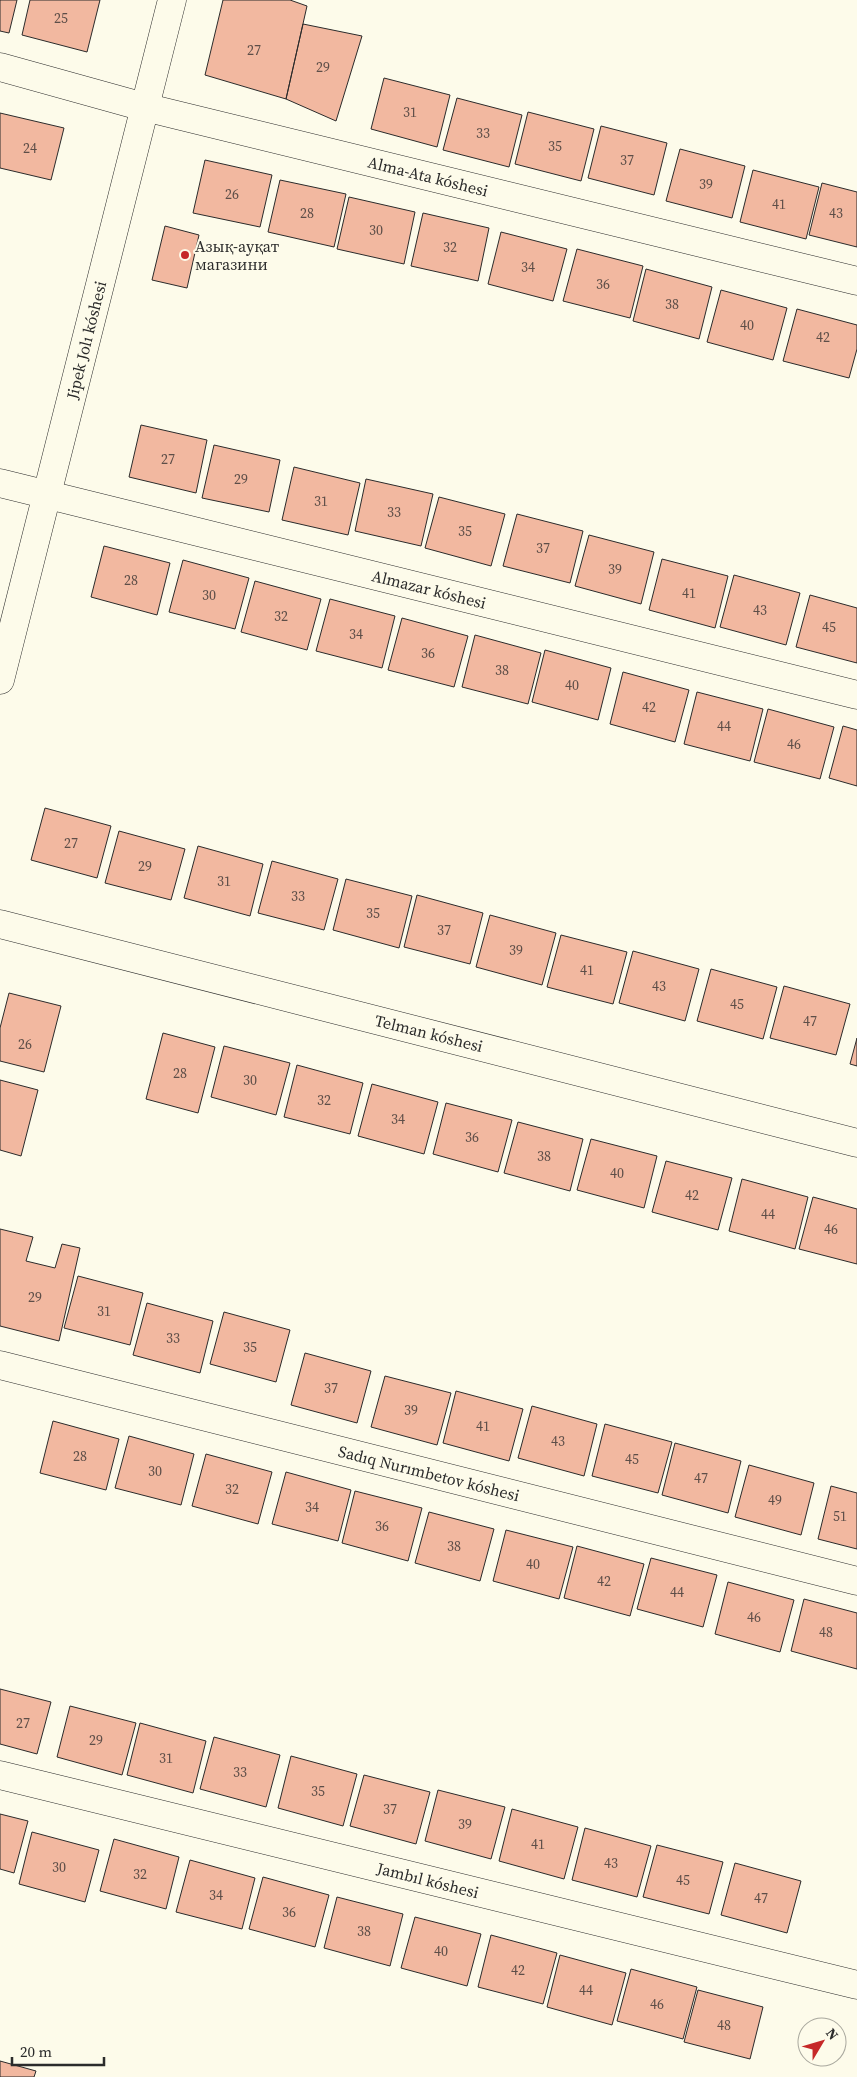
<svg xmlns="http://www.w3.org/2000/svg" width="857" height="2077" viewBox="0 0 857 2077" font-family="'Source Serif 4',serif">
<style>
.building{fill:#f2b8a0;stroke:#2b2b2b}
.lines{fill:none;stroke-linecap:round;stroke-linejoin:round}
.street-casing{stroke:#2b2b2b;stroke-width:29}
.secondary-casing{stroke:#2b2b2b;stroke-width:29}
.street{stroke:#fdfbea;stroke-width:28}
.secondary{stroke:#fdfbea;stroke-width:28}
.poi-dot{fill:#c62828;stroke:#fdfbea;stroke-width:2}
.labels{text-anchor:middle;stroke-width:4;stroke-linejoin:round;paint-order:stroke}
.number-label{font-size:14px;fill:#5d4e48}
.street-label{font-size:16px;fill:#2b2b2b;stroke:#fdfbea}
.poi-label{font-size:16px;fill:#2b2b2b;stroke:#fdfbea;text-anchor:start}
</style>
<rect width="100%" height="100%" fill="#fdfbea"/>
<path class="building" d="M 0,0 L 17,0 L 9,33 L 0,31 Z
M 30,0 L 100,0 L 87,52 L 22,35 Z
M 223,0 L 290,0 L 307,6 L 286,99 L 205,75 Z
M 303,24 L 362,36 L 336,121 L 286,99 Z
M 384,78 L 450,95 L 437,147 L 371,129 Z
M 457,98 L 522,115 L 509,167 L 443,150 Z
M 528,112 L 594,129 L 581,181 L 515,164 Z
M 0,113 L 64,128 L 51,180 L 0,168 Z
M 601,126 L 667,143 L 654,195 L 588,178 Z
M 680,149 L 745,166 L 732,218 L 666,201 Z
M 205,160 L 272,175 L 260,227 L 193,213 Z
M 753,170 L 819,187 L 806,239 L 740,222 Z
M 280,180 L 346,194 L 334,247 L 268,232 Z
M 822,183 L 857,192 L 857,247 L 809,235 Z
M 349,197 L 415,212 L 404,264 L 337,249 Z
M 423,213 L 489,228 L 478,281 L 411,266 Z
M 165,226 L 199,235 L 187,288 L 152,280 Z
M 501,232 L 567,249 L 553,301 L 488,284 Z
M 577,249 L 643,266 L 630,318 L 563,301 Z
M 646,269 L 712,287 L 699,339 L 633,321 Z
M 721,290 L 787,308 L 773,360 L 707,342 Z
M 797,309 L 857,325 L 857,349 L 849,378 L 783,361 Z
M 141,425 L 207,440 L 196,493 L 129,477 Z
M 214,445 L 280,460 L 269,512 L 202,498 Z
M 294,467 L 360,483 L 348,535 L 282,520 Z
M 366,479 L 433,494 L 421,546 L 355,531 Z
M 439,497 L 505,514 L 491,566 L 425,548 Z
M 517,514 L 583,531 L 570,583 L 503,566 Z
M 589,535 L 654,552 L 641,604 L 575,586 Z
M 104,546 L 170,563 L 157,615 L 91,597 Z
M 662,559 L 728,576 L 715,628 L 649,610 Z
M 183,560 L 249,578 L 235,629 L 169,612 Z
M 734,575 L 800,593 L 786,645 L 720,627 Z
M 255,581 L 321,599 L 307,650 L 241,632 Z
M 810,595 L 857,608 L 857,663 L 796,647 Z
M 330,599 L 395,616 L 382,668 L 316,651 Z
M 402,618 L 468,636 L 454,687 L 388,670 Z
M 475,635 L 541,653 L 528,704 L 462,687 Z
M 545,650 L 611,668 L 598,720 L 532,702 Z
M 623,672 L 689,690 L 675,742 L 610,724 Z
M 697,692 L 763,709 L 750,761 L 684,744 Z
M 768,709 L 834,727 L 820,779 L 754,762 Z
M 843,726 L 857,730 L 857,786 L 829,778 Z
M 45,808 L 111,826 L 97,878 L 31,860 Z
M 119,831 L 185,849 L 171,900 L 105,883 Z
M 198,846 L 263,864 L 250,916 L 184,898 Z
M 272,861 L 338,879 L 324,930 L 258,913 Z
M 346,879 L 412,896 L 399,948 L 333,930 Z
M 417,895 L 483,913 L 470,964 L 404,947 Z
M 490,915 L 556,933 L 542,985 L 476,967 Z
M 561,935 L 627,952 L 613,1004 L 547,987 Z
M 633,951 L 699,969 L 685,1021 L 619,1003 Z
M 711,969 L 777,987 L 763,1039 L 697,1021 Z
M 784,986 L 850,1004 L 836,1055 L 770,1038 Z
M 9,993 L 61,1006 L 44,1072 L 0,1061 L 0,1028 Z
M 163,1033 L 215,1047 L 198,1113 L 146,1099 Z
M 857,1038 L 857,1066 L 850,1064 Z
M 224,1046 L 290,1063 L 276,1115 L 211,1097 Z
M 297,1065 L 363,1083 L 350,1134 L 284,1117 Z
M 0,1080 L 38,1090 L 21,1156 L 0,1150 Z
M 372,1084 L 438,1102 L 424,1154 L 358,1136 Z
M 446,1103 L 512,1120 L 498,1172 L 433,1154 Z
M 518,1122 L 583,1139 L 570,1191 L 504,1173 Z
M 591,1139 L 657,1156 L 644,1208 L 577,1190 Z
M 666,1161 L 732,1178 L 718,1230 L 652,1212 Z
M 742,1179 L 808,1197 L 795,1249 L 729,1231 Z
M 813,1197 L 857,1209 L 857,1264 L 799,1249 Z
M 0,1229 L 33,1237 L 26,1261 L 55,1268 L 62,1244 L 80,1248 L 59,1341 L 0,1326 Z
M 78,1276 L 143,1293 L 130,1345 L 64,1328 Z
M 147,1303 L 213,1321 L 200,1373 L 133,1355 Z
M 224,1312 L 290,1330 L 276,1382 L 210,1364 Z
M 305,1353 L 371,1371 L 357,1423 L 291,1405 Z
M 385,1376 L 451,1393 L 437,1445 L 371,1427 Z
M 456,1391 L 523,1409 L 509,1461 L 443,1443 Z
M 532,1406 L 597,1424 L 584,1476 L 518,1458 Z
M 53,1421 L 119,1439 L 106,1490 L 40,1473 Z
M 605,1424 L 672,1442 L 658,1493 L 592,1476 Z
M 129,1436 L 194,1454 L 181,1505 L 115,1488 Z
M 675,1443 L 741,1461 L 728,1513 L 662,1495 Z
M 206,1454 L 272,1472 L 258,1524 L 192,1506 Z
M 749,1465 L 814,1483 L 801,1535 L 735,1517 Z
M 286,1472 L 351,1490 L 338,1541 L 272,1524 Z
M 831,1486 L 857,1493 L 857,1549 L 818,1539 Z
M 355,1491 L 422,1508 L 408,1561 L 342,1543 Z
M 429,1512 L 494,1529 L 480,1581 L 415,1563 Z
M 506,1530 L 573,1547 L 559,1599 L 493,1581 Z
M 577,1546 L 644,1564 L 630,1616 L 564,1598 Z
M 651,1558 L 717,1575 L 703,1627 L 637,1609 Z
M 728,1582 L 794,1600 L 780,1652 L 715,1634 Z
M 804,1599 L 857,1613 L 857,1669 L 791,1651 Z
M 0,1689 L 51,1702 L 37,1754 L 0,1744 Z
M 70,1706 L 136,1723 L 122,1775 L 57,1757 Z
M 140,1723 L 206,1741 L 193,1793 L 127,1775 Z
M 214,1737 L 280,1755 L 266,1807 L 200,1789 Z
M 291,1756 L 357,1774 L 343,1826 L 278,1808 Z
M 364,1775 L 430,1792 L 416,1844 L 350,1826 Z
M 438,1790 L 505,1807 L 491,1859 L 425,1841 Z
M 512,1809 L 578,1827 L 564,1879 L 499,1861 Z
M 0,1814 L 28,1821 L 14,1873 L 0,1869 Z
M 585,1828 L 651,1846 L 637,1897 L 572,1880 Z
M 32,1832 L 99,1850 L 85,1902 L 19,1884 Z
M 114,1839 L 179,1857 L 166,1909 L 100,1891 Z
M 657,1845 L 723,1862 L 709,1914 L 643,1897 Z
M 190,1860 L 255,1878 L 242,1929 L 176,1912 Z
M 735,1863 L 801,1881 L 787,1933 L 721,1915 Z
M 263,1877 L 329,1895 L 315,1947 L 249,1929 Z
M 337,1897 L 403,1914 L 390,1966 L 324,1948 Z
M 415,1917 L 481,1934 L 467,1986 L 401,1968 Z
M 491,1935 L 557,1953 L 543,2004 L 478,1987 Z
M 560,1955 L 626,1973 L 612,2025 L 547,2007 Z
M 631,1969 L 697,1987 L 683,2039 L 617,2021 Z
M 698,1990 L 763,2007 L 750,2059 L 684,2042 Z
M 0,2061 L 36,2071 L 34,2077 L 0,2077 Z"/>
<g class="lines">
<defs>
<path id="street" d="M 0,67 L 144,107 L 857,281
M 0,483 L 857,695
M 0,924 L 857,1143
M 0,1365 L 857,1581
M 0,1775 L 857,1985"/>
<path id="secondary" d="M 0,680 L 172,0"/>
</defs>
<use href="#street" class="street-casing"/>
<use href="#secondary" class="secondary-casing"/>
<use href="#street" class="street"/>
<use href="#secondary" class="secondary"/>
</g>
<circle class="poi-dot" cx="185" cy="255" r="5"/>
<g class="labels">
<g class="number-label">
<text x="61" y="23">25</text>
<text x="254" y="55">27</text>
<text x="323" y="72">29</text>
<text x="410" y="117">31</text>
<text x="483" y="138">33</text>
<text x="555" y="151">35</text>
<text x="30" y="153">24</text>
<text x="627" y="165">37</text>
<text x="706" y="189">39</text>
<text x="232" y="199">26</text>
<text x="779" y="209">41</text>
<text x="307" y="218">28</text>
<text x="836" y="218">43</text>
<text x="376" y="235">30</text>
<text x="450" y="252">32</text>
<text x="528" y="272">34</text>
<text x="603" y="289">36</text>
<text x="672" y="309">38</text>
<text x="747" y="330">40</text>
<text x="823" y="342">42</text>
<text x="168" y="464">27</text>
<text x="241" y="484">29</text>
<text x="321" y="506">31</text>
<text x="394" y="517">33</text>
<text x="465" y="536">35</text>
<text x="543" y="553">37</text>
<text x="615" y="574">39</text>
<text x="131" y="585">28</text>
<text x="689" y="598">41</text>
<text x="209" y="600">30</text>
<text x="760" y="615">43</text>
<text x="281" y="621">32</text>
<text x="829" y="632">45</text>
<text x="356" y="639">34</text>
<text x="428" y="658">36</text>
<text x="502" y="675">38</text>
<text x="572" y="690">40</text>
<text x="649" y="712">42</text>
<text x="724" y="731">44</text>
<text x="794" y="749">46</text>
<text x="71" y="848">27</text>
<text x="145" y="871">29</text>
<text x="224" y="886">31</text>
<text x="298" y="901">33</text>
<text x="373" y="918">35</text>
<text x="444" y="935">37</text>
<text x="516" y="955">39</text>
<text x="587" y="975">41</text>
<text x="659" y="991">43</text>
<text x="737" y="1009">45</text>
<text x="810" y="1026">47</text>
<text x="25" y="1049">26</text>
<text x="180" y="1078">28</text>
<text x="250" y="1085">30</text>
<text x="324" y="1105">32</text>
<text x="398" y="1124">34</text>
<text x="472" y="1142">36</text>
<text x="544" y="1161">38</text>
<text x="617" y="1178">40</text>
<text x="692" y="1200">42</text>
<text x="768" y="1219">44</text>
<text x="831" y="1234">46</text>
<text x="35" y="1302">29</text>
<text x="104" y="1316">31</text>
<text x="173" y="1343">33</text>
<text x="250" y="1352">35</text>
<text x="331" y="1393">37</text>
<text x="411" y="1415">39</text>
<text x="483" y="1431">41</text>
<text x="558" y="1446">43</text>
<text x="80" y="1461">28</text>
<text x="632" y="1464">45</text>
<text x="155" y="1476">30</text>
<text x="701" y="1483">47</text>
<text x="232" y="1494">32</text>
<text x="775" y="1505">49</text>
<text x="312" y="1512">34</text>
<text x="840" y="1521">51</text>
<text x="382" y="1531">36</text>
<text x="454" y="1551">38</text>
<text x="533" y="1569">40</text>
<text x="604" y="1586">42</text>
<text x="677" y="1597">44</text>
<text x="754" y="1622">46</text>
<text x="826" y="1637">48</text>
<text x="23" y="1728">27</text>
<text x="96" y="1745">29</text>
<text x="166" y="1763">31</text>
<text x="240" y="1777">33</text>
<text x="318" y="1796">35</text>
<text x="390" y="1814">37</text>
<text x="465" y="1829">39</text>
<text x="538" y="1849">41</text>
<text x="611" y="1868">43</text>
<text x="59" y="1872">30</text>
<text x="140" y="1879">32</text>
<text x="683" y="1885">45</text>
<text x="216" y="1900">34</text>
<text x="761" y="1903">47</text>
<text x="289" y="1917">36</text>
<text x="364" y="1936">38</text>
<text x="441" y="1956">40</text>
<text x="518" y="1975">42</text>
<text x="586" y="1995">44</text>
<text x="657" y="2009">46</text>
<text x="724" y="2030">48</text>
</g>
<g class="street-label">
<text transform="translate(428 176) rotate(14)" y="6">Alma-Ata kóshesi</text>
<text transform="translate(86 340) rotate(-76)" y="6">Jipek Jolı kóshesi</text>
<text transform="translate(429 589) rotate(14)" y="6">Almazar kóshesi</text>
<text transform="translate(429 1033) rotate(14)" y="6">Telman kóshesi</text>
<text transform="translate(429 1473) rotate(14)" y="6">Sadıq Nurımbetov kóshesi</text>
<text transform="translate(428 1880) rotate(14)" y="6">Jambıl kóshesi</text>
</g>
<g class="poi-label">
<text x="195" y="252">Азық-ауқат<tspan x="195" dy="18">магазини</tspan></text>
</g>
</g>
<g transform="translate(822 2042) rotate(52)"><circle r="24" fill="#fdfbea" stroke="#a9a89e"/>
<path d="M0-4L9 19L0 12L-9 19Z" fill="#c62828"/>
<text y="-8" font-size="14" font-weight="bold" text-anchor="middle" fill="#2b2b2b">N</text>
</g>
<path d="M12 2057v8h92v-8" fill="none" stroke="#2b2b2b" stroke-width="2.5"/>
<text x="20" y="2057" font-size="15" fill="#2b2b2b" stroke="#fdfbea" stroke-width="4" paint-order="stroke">20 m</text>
</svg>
